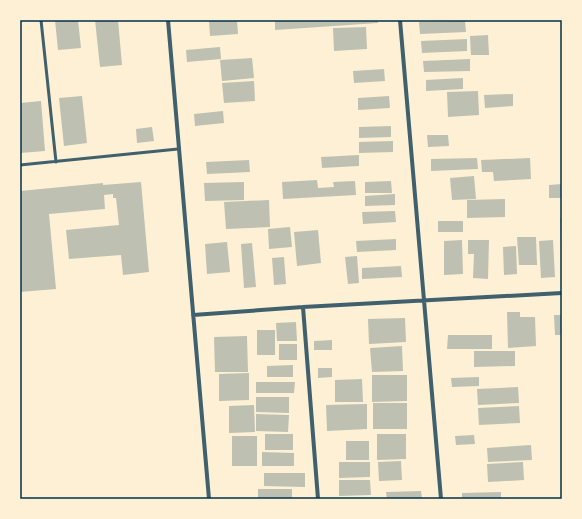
<svg xmlns="http://www.w3.org/2000/svg" width="582" height="519" viewBox="0 0 582 519" font-family="'Titillium Web',sans-serif">
<style>
.building{fill:#bec0b2}
.lines{fill:none;stroke-linecap:round;stroke-linejoin:round}
.service{stroke:#3f606c;stroke-width:3}
.minor{stroke:#3f606c;stroke-width:4}
.neatline{fill:none;stroke:#003049;stroke-width:1.5}
</style>
<rect width="100%" height="100%" fill="#fdf0d5"/>
<path class="building" d="M 55,20 L 78,20 L 81,48 L 58,50 Z
M 95,20 L 118,20 L 122,65 L 100,67 Z
M 209,20 L 237,20 L 238,34 L 210,36 Z
M 275,20 L 378,20 L 378,23 L 275,30 Z
M 465,21 L 466,32 L 420,34 L 419,22 Z
M 366,27 L 367,49 L 334,51 L 333,28 Z
M 488,35 L 489,55 L 471,55 L 470,36 Z
M 467,39 L 467,51 L 422,53 L 421,41 Z
M 220,47 L 221,59 L 187,62 L 186,50 Z
M 252,58 L 254,78 L 222,81 L 220,60 Z
M 470,59 L 470,71 L 424,72 L 423,61 Z
M 384,69 L 385,81 L 354,83 L 353,71 Z
M 463,78 L 463,89 L 426,91 L 426,80 Z
M 254,81 L 255,101 L 224,103 L 222,83 Z
M 478,91 L 479,115 L 448,117 L 447,92 Z
M 513,94 L 513,106 L 485,108 L 484,95 Z
M 82,96 L 87,143 L 64,146 L 59,98 Z
M 389,96 L 390,108 L 358,110 L 358,98 Z
M 41,101 L 45,151 L 20,153 L 20,103 Z
M 223,111 L 224,123 L 195,126 L 194,114 Z
M 391,126 L 391,137 L 359,138 L 359,127 Z
M 152,127 L 154,141 L 137,143 L 136,129 Z
M 427,135 L 448,135 L 449,146 L 428,147 Z
M 393,141 L 393,152 L 359,153 L 359,142 Z
M 359,155 L 359,166 L 322,168 L 321,157 Z
M 477,158 L 478,169 L 431,171 L 431,159 Z
M 530,158 L 531,179 L 494,181 L 493,172 L 482,172 L 481,160 Z
M 249,160 L 250,172 L 207,174 L 206,162 Z
M 474,176 L 476,199 L 452,200 L 450,178 Z
M 317,180 L 318,188 L 334,187 L 333,182 L 355,181 L 356,195 L 283,199 L 282,182 Z
M 391,181 L 392,193 L 365,193 L 365,182 Z
M 141,182 L 149,272 L 123,275 L 121,255 L 69,259 L 66,230 L 119,225 L 116,198 L 113,198 L 113,194 L 104,195 L 105,209 L 49,214 L 56,289 L 20,292 L 20,191 L 103,183 L 103,185 Z
M 244,182 L 244,200 L 205,201 L 204,183 Z
M 562,184 L 562,198 L 549,198 L 549,185 Z
M 395,194 L 395,205 L 365,206 L 365,196 Z
M 505,199 L 505,217 L 467,218 L 467,200 Z
M 269,200 L 270,227 L 226,229 L 224,202 Z
M 395,211 L 396,222 L 363,224 L 362,212 Z
M 560,218 L 562,218 L 562,248 L 561,248 Z
M 438,221 L 463,221 L 463,232 L 438,232 Z
M 290,227 L 292,247 L 269,249 L 268,229 Z
M 318,230 L 321,263 L 297,266 L 294,232 Z
M 517,237 L 536,237 L 537,265 L 519,265 Z
M 396,239 L 396,250 L 357,252 L 356,241 Z
M 462,240 L 463,274 L 444,275 L 444,241 Z
M 468,240 L 489,240 L 488,279 L 473,278 L 474,254 L 468,254 Z
M 553,240 L 555,277 L 541,278 L 539,241 Z
M 227,242 L 230,272 L 207,274 L 205,244 Z
M 252,243 L 256,287 L 244,288 L 241,244 Z
M 516,246 L 517,274 L 504,275 L 503,247 Z
M 357,256 L 359,283 L 348,284 L 345,257 Z
M 284,257 L 286,284 L 274,285 L 272,258 Z
M 401,266 L 402,277 L 362,279 L 362,268 Z
M 507,312 L 520,312 L 520,317 L 535,317 L 536,346 L 508,348 Z
M 554,315 L 562,315 L 562,335 L 555,335 Z
M 405,318 L 406,342 L 369,344 L 368,319 Z
M 296,322 L 297,341 L 277,341 L 276,323 Z
M 257,330 L 275,330 L 275,355 L 257,355 Z
M 448,335 L 492,335 L 492,349 L 447,349 Z
M 247,336 L 248,372 L 215,372 L 214,337 Z
M 332,340 L 332,350 L 314,350 L 314,341 Z
M 279,344 L 297,344 L 297,360 L 279,360 Z
M 402,346 L 403,371 L 372,372 L 370,348 Z
M 474,351 L 515,351 L 515,366 L 474,367 Z
M 293,365 L 293,377 L 267,377 L 267,366 Z
M 318,368 L 332,368 L 332,377 L 318,378 Z
M 249,373 L 249,400 L 219,401 L 219,374 Z
M 372,375 L 407,375 L 407,401 L 372,402 Z
M 479,377 L 479,386 L 452,387 L 451,378 Z
M 362,379 L 363,402 L 335,402 L 335,380 Z
M 256,382 L 295,382 L 294,393 L 256,393 Z
M 518,387 L 519,403 L 478,405 L 477,389 Z
M 256,397 L 289,397 L 289,413 L 256,412 Z
M 373,403 L 407,403 L 407,429 L 373,429 Z
M 367,404 L 367,429 L 327,431 L 326,405 Z
M 254,405 L 255,432 L 229,433 L 229,406 Z
M 519,406 L 520,423 L 479,425 L 478,408 Z
M 256,414 L 289,415 L 288,432 L 256,431 Z
M 265,434 L 293,434 L 293,450 L 265,450 Z
M 377,434 L 406,434 L 406,459 L 377,460 Z
M 474,435 L 475,444 L 456,445 L 455,436 Z
M 232,436 L 257,436 L 257,466 L 232,466 Z
M 346,441 L 369,441 L 369,460 L 346,460 Z
M 531,445 L 532,460 L 488,462 L 487,448 Z
M 262,452 L 294,453 L 294,466 L 262,466 Z
M 401,461 L 402,480 L 379,481 L 378,462 Z
M 339,462 L 370,462 L 370,477 L 339,478 Z
M 523,462 L 524,480 L 488,482 L 487,464 Z
M 264,473 L 305,473 L 305,487 L 264,486 Z
M 339,480 L 370,480 L 371,495 L 339,496 Z
M 258,489 L 292,489 L 292,499 L 258,499 Z
M 421,491 L 422,499 L 387,499 L 386,492 Z
M 501,492 L 501,499 L 462,499 L 462,493 Z"/>
<g class="lines">
<path class="service" d="M 41,20 L 56,162
M 20,165 L 178,149"/>
<path class="minor" d="M 168,20 L 209,499
M 400,20 L 441,499
M 303,307 L 318,499
M 193,315 L 303,307 L 562,293"/>
</g>
<rect width="582" height="519" fill="none" stroke="#fdf0d5" stroke-width="42"/>
<rect x="21" y="21" width="540" height="477" class="neatline"/>
</svg>
